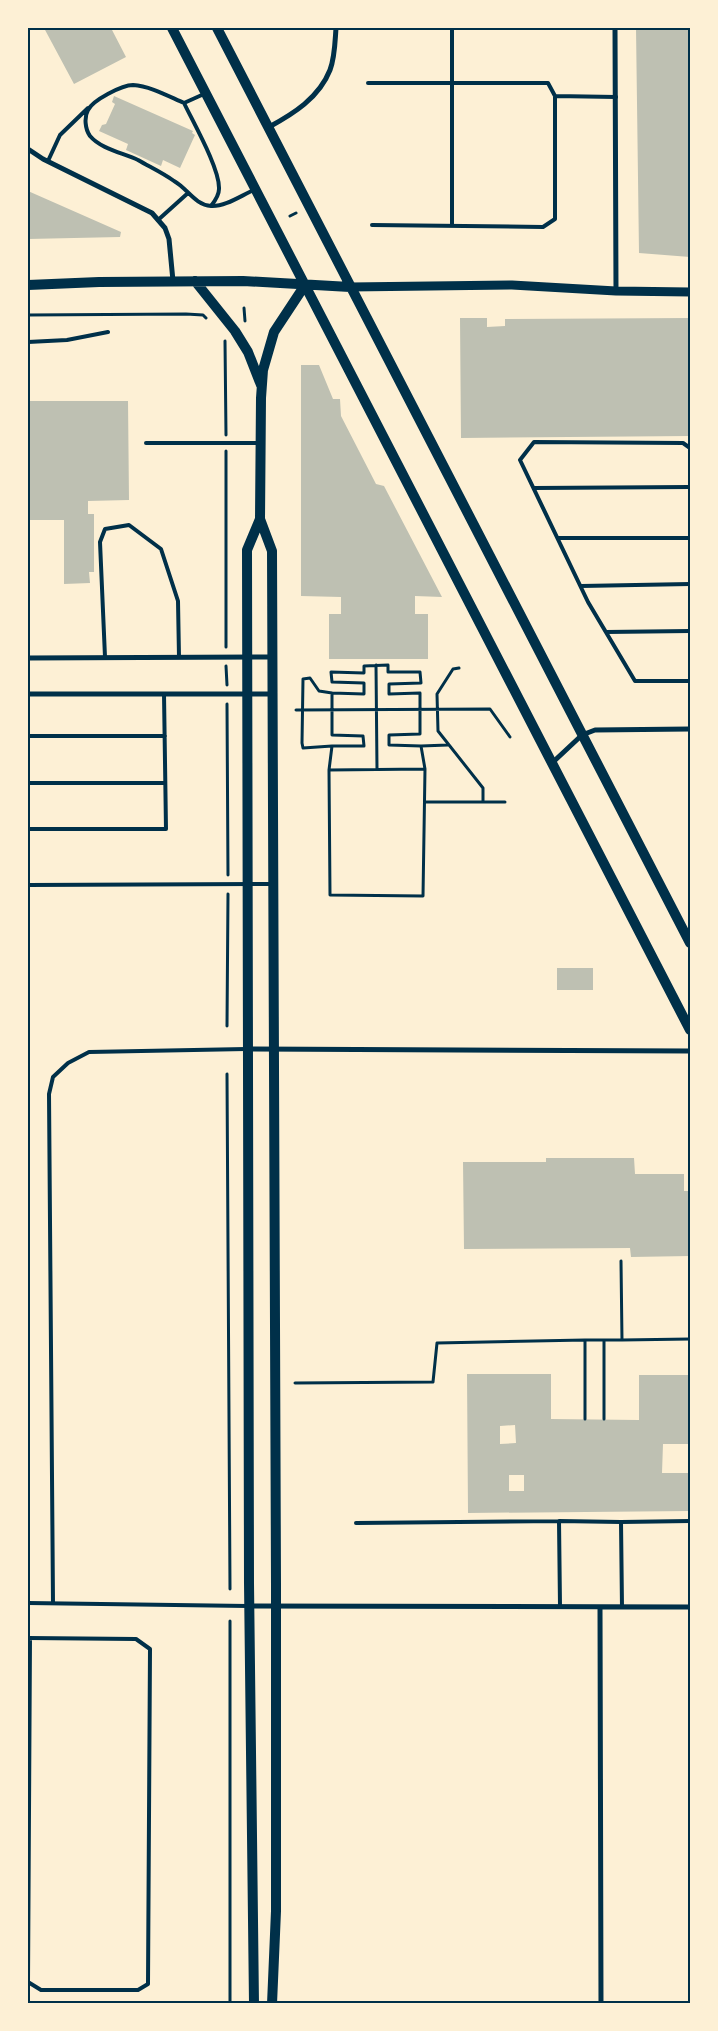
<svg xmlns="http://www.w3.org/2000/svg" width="718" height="2031" viewBox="0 0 718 2031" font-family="'Times New Roman',serif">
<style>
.building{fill:#bec0b2;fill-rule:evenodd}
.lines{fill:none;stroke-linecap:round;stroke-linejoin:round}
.path{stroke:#003049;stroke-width:3}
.service{stroke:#003049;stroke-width:4}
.minor{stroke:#003049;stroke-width:5}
.tertiary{stroke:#003049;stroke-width:9}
.secondary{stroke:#003049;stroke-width:10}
.neatline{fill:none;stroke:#003049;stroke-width:2}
</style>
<rect width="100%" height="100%" fill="#fdf0d5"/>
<path class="building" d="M 44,28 L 111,28 L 126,57 L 74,84 Z
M 636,28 L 690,28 L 690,257 L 639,253 Z
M 114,96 L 193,131 L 192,133 L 195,135 L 180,168 L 163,160 L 161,166 L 126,150 L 128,144 L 99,131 L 102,125 L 106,124 L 115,104 L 112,102 Z
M 28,191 L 121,232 L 120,237 L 28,239 Z
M 460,318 L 487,318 L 487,327 L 505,326 L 505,319 L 690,318 L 690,436 L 461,438 Z
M 301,365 L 319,365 L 333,399 L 340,399 L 341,416 L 376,484 L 384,486 L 442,597 L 415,596 L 415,614 L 428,614 L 428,659 L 329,659 L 329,614 L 341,614 L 341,597 L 301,596 Z
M 28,401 L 128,401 L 129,500 L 88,501 L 88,514 L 94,514 L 94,572 L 89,572 L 90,583 L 64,584 L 64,520 L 28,520 Z
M 557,968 L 593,968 L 593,990 L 557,990 Z
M 546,1158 L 634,1158 L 635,1174 L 684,1174 L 684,1191 L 690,1191 L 690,1256 L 631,1257 L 630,1248 L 464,1249 L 463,1162 L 546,1162 Z
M 467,1374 L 551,1374 L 551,1419 L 639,1420 L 639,1375 L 690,1375 L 690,1444 L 663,1444 L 662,1473 L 690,1473 L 690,1511 L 468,1513 ZM 515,1425 L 516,1443 L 500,1444 L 500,1426 ZM 509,1475 L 524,1475 L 524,1491 L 509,1491 Z"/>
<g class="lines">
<path class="path" d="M 290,216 L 296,213
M 244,308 L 245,321
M 28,315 L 186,314 L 203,315 L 206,318
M 225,341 L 226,435
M 226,451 L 226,647
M 376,665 L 377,769
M 388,665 L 388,672 L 420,672 L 421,683 L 389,684 L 389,694 L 420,693 L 420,734 L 389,735 L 389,745 L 421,746 L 425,769 L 423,896 L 330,895 L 329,770 L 332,746 L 364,746 L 363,736 L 332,735 L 332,693 L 364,694 L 364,683 L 332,682 L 331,672 L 364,673 L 364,666 Z
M 226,666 L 227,685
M 459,668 L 453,669 L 437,694 L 438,731 L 483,788 L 483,802
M 332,693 L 319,691 L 310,678 L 303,679 L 302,743 L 303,748 L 332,746
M 227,704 L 228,875
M 296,710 L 490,709 L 510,737
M 421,746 L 448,745
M 329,770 L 425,769
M 425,802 L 505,802
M 227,1026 L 228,894
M 227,1074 L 230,1589
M 622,1340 L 690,1339
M 295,1383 L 433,1382 L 437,1343 L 585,1340
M 585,1419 L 585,1340 L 604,1340
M 604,1419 L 604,1340 L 622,1340 L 621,1261
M 230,1621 L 230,2004"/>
<path class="service" d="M 452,28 L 452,226
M 368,83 L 548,83 L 555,96 L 616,97
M 204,94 L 184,103 C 168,96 150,86 133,85 C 122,85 93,100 88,110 C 84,117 85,129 90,136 C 101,149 123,153 138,160 C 150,167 163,173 174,181 C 187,188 195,205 211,206 C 225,207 242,195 254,190
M 184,103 C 193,122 220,169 219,189 C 219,195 215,201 211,206
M 48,161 L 60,135 L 88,108
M 158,220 L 188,193
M 372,225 L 543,227 L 555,219 L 555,96
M 28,342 L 67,340 L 108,332
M 146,443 L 260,443
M 690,448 L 683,443 L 534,442 L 520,460 L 588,602 L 635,681 L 690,681
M 534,488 L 690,487
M 558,538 L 690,538
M 581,586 L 690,584
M 606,632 L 690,631
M 105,657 L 100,542 L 105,529 L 129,525 L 161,549 L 178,601 L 179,657
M 28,736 L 165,736
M 28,783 L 165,783
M 28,829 L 166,829 L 164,694
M 28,885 L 271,884
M 559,1521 L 560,1606
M 621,1522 L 690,1521
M 356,1523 L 559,1521 L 621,1522 L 622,1607
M 28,1603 L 248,1606
M 53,1603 L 49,1094 L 53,1077 L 68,1063 L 89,1052 L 246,1049
M 28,1638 L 136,1639 L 150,1649 L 148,1984 L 138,1990 L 41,1990 L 28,1982
M 28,1983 L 30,1638"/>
<path class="minor" d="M 615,28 L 616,291
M 269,127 C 293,114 319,98 330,70 C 335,57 335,41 336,28
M 28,149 L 43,159 L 152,213 L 165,228 L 169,239 L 173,281
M 28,658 L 272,657
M 28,694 L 273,694
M 552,763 L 582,735 L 595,730 L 690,729
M 247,1049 L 690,1051
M 250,1606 L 690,1607
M 600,1607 L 601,2004"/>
<path class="tertiary" d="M 350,287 L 512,285 L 616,291 L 690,292"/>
<path class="secondary" d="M 172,28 L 690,1030
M 217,28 L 690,943
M 195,281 L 235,331 L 248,352 L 261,385
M 28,285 L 99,282 L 243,281 L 350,287
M 254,2004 L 249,1583 L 247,550 L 260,519
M 272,2004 L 276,1911 L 276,1583 L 272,551 L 260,519 L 261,398 L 263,370 L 274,332 L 305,285"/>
</g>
<rect width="718" height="2031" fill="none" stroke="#fdf0d5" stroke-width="58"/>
<rect x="29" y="29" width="660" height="1973" class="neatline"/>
</svg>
